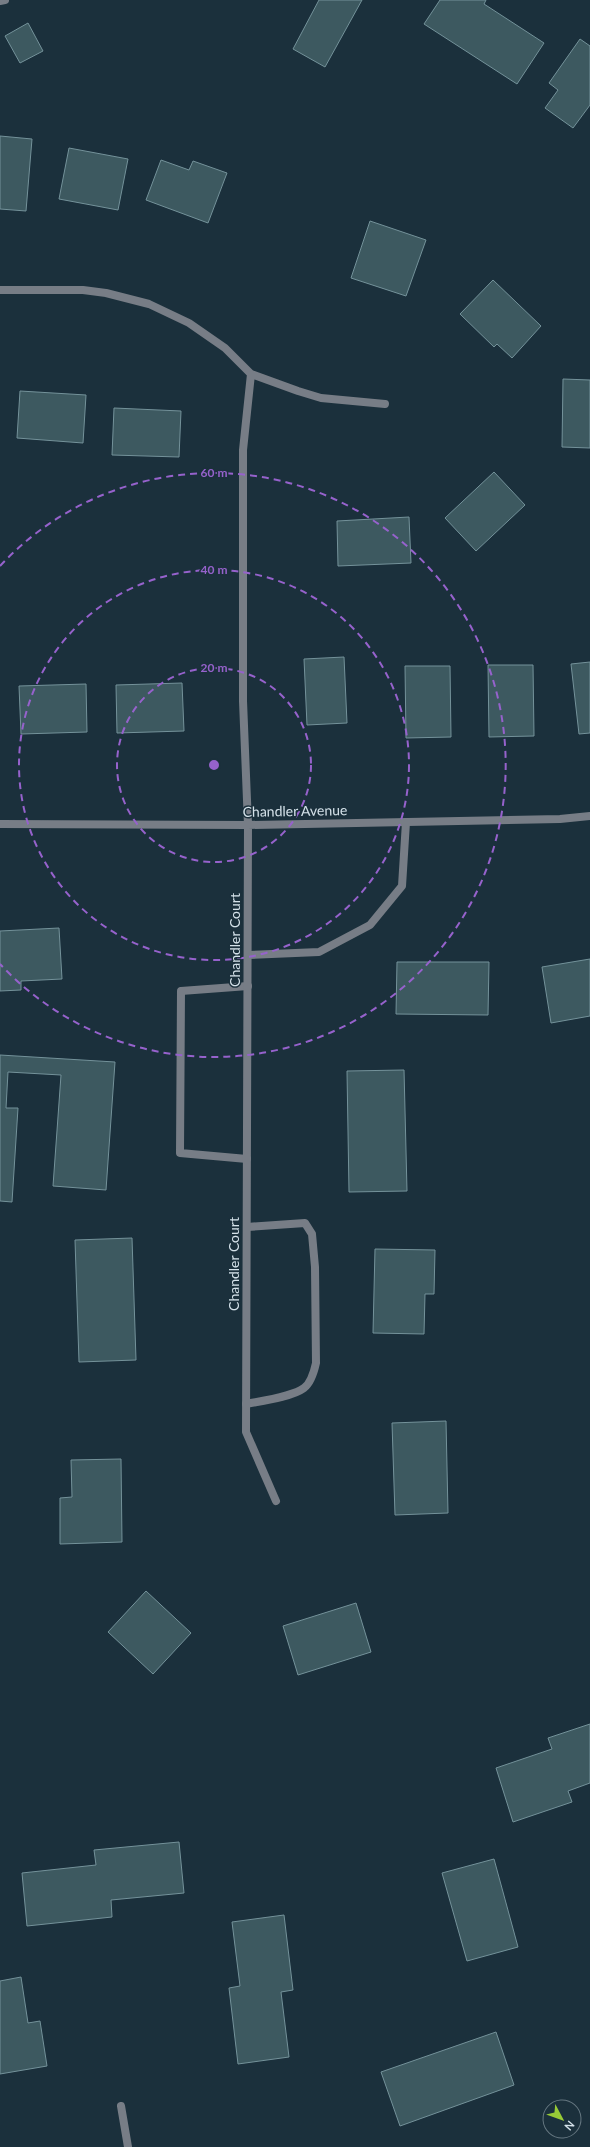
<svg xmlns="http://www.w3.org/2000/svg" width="590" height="2147" viewBox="0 0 590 2147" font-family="Lato,sans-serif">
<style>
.building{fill:#3d5960;stroke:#74929a}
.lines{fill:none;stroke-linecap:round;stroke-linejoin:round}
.service{stroke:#777d86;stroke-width:8}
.minor{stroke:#777d86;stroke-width:8}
.ring{fill:none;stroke:#9662cc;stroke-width:2;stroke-dasharray:7 5}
.labels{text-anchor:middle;stroke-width:3;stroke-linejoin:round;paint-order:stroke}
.street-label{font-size:14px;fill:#d4e1e9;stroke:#1b303c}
.centre{fill:#9662cc;stroke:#1b303c;stroke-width:2}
.ring-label{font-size:12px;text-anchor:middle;font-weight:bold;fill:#9662cc;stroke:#1b303c;stroke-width:3;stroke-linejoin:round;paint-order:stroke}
</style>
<rect width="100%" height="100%" fill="#1b303c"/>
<path class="building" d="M 319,0 L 362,0 L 325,67 L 293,49 Z
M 440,0 L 486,0 L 484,4 L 544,43 L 517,84 L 424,24 Z
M 28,23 L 43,51 L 20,63 L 5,36 Z
M 580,39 L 590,46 L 590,105 L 573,128 L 545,108 L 558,90 L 549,83 Z
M 0,136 L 32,139 L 26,211 L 0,209 Z
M 69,148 L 128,159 L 118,210 L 59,199 Z
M 161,160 L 189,170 L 193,161 L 227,173 L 208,223 L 146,200 Z
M 370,221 L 426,240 L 406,296 L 351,278 Z
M 493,280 L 541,326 L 512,358 L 497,344 L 494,347 L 460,314 Z
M 563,379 L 590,380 L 590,448 L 562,447 Z
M 20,391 L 86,395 L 83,443 L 17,438 Z
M 114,408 L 181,411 L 179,457 L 112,455 Z
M 494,472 L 525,505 L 476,551 L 445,518 Z
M 409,517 L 411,563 L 338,566 L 337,521 Z
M 344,657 L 347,723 L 307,725 L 304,659 Z
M 590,662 L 590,733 L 579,734 L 571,664 Z
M 488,665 L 533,665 L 534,736 L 489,737 Z
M 405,666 L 450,666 L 451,737 L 406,738 Z
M 182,683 L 184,731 L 117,733 L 116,685 Z
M 86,684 L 87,732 L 21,734 L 19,686 Z
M 59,928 L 62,979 L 21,981 L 21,990 L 0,991 L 0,931 Z
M 590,959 L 590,1016 L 551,1023 L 542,967 Z
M 397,962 L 489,962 L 488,1015 L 396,1014 Z
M 0,1055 L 115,1062 L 106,1190 L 53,1186 L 61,1075 L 8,1072 L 6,1108 L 18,1108 L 12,1202 L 0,1201 Z
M 404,1070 L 407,1191 L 349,1192 L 347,1071 Z
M 132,1238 L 136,1360 L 79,1362 L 75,1240 Z
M 375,1249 L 435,1250 L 434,1294 L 425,1294 L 424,1334 L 373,1333 Z
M 446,1421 L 448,1513 L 395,1515 L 392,1423 Z
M 121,1459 L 122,1542 L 60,1544 L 60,1498 L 72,1497 L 71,1460 Z
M 146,1591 L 191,1633 L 153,1674 L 108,1632 Z
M 356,1603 L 371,1652 L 298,1675 L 283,1626 Z
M 590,1724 L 590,1783 L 568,1791 L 572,1802 L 513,1822 L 496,1768 L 552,1749 L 548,1738 Z
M 179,1842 L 184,1893 L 111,1900 L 112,1917 L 27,1926 L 22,1873 L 96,1865 L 94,1850 Z
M 494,1859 L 518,1947 L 467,1961 L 442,1873 Z
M 284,1915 L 293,1990 L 281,1992 L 289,2057 L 238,2064 L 229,1988 L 240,1986 L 232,1922 Z
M 21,1977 L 28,2023 L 40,2021 L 47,2066 L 0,2074 L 0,1981 Z
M 496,2032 L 514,2085 L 400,2126 L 381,2072 Z"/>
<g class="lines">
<path class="service" d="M 0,1 L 5,0
M 248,955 L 319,952 L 370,925 L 402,886 L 406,822
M 247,1159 L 180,1153 L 181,991 L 248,986
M 246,1404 C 261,1401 292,1397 304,1388 C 311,1383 314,1372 316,1363 L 315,1267 L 312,1234 L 305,1223 L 247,1227
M 121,2106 L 128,2147"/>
<path class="minor" d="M 0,290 L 83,290 L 106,293 L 149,304 L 189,323 L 225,348 L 251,374 L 298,391 L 321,398 L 385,404
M 251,374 L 243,450 L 243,701 L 248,825 L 246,1432 L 276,1501
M 0,824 L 248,825 L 560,819 L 590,816"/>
</g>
<g class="ring">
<circle cx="214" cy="765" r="97"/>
<circle cx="214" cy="765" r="195"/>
<path d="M0 566A292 292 0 1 1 0 964"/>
</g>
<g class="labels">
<g class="street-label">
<text transform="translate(295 811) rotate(-1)" y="5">Chandler Avenue</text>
<text transform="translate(235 940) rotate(-90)" y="5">Chandler Court</text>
<text transform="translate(234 1264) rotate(-90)" y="5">Chandler Court</text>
</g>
</g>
<circle cx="214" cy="765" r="6" class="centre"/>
<g class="ring-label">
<text x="214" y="477">60 m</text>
<text x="214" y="574">40 m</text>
<text x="214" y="672">20 m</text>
</g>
<g transform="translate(562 2119) rotate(131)"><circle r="19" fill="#1b303c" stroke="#657781"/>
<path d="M0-3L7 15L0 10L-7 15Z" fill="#98cb37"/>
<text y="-6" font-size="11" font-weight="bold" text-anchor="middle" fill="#d4e1e9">N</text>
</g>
</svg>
